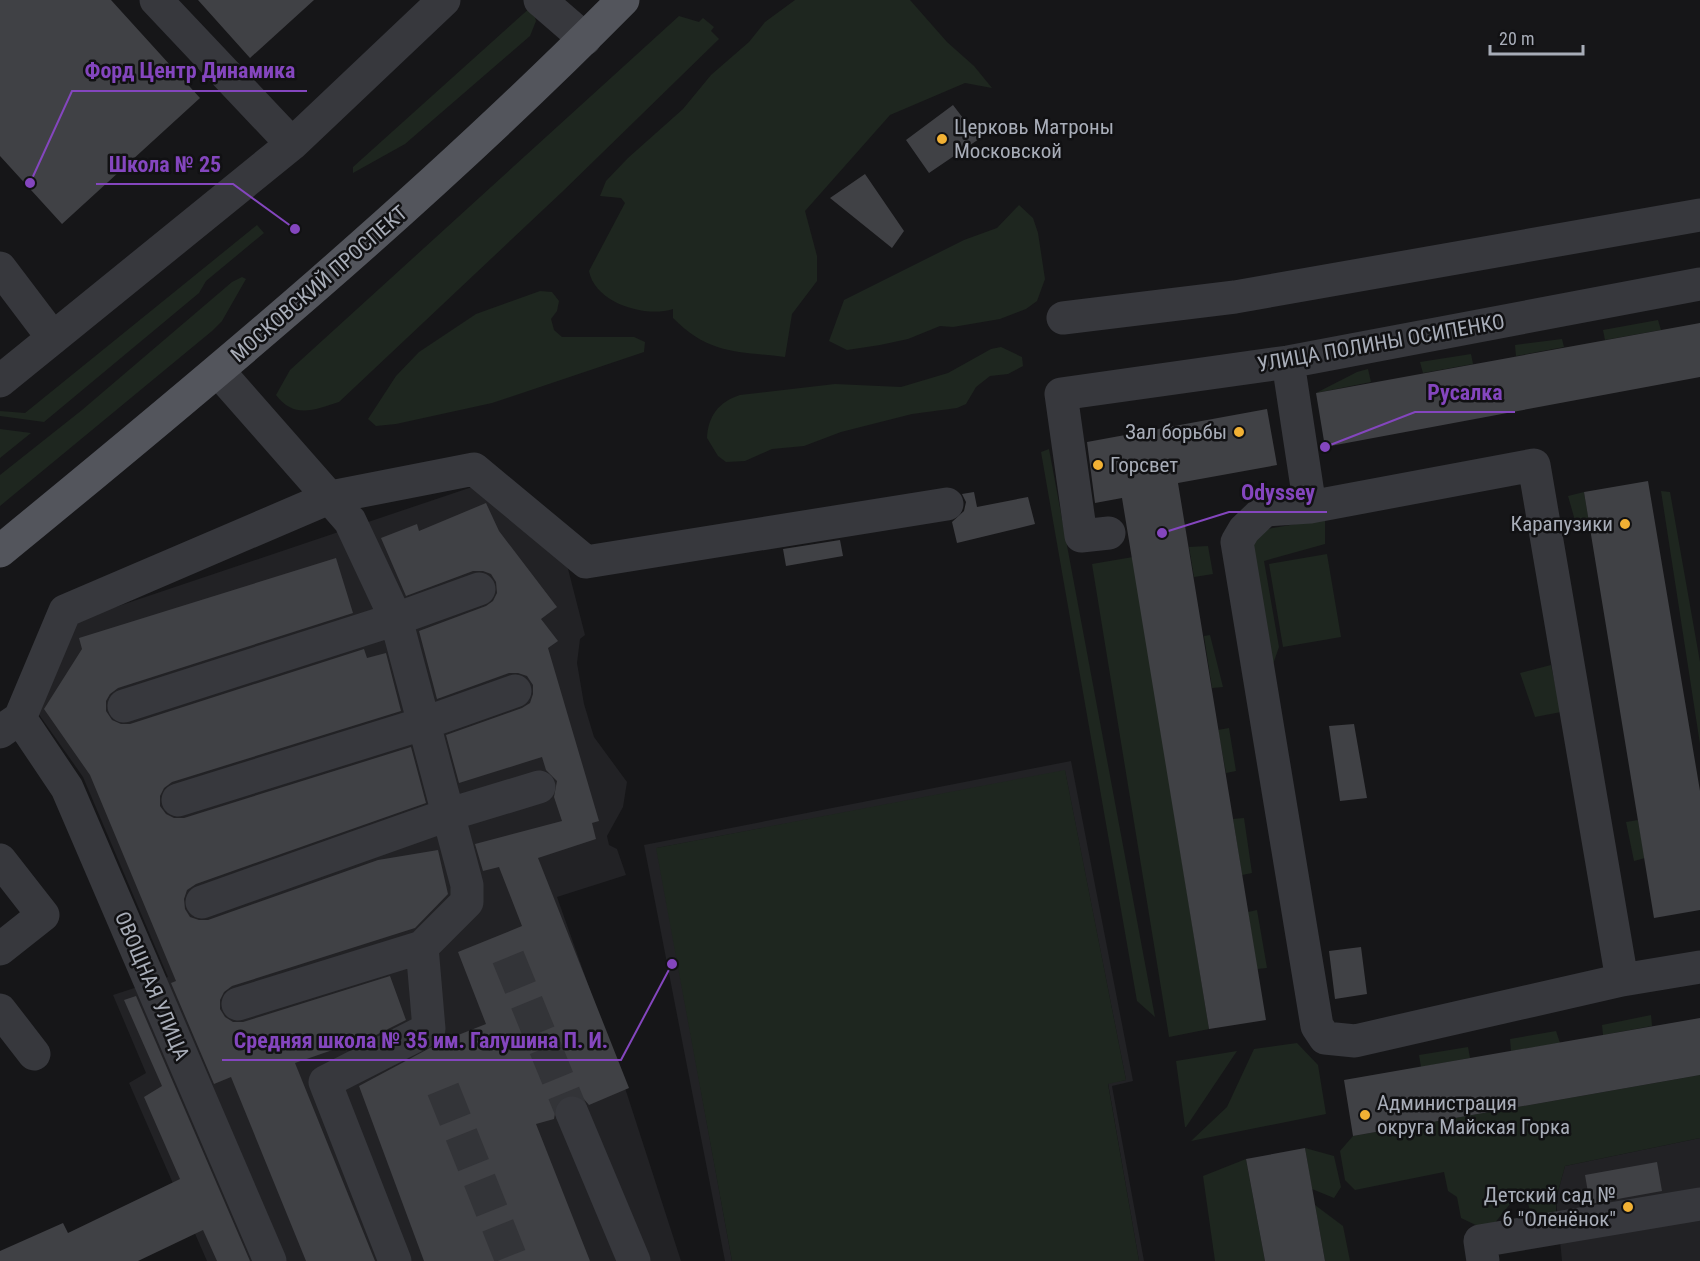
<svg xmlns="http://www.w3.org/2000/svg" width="1700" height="1261" viewBox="0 0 1700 1261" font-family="'Roboto Condensed',sans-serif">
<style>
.built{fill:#222225}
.green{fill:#1e261f}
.building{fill:#404145}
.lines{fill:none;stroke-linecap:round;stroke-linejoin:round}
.minor-tunnel{stroke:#333438;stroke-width:33;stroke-dasharray:33 16;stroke-linecap:butt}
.minor{stroke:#37383d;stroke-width:33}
.major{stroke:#53555c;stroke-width:33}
.poi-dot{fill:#f2b134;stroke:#111113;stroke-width:2}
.labels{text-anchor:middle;stroke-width:5;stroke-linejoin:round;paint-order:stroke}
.poi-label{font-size:21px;fill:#a8adb8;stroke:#111113;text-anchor:start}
.street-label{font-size:21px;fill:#a8adb8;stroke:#111113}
.leader{fill:none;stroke:#8446be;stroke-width:2}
.callout-dot{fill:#8446be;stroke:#111113;stroke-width:2}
.callout-label{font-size:22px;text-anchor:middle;font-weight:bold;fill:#8446be;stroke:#111113;stroke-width:5;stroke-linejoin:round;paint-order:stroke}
</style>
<rect width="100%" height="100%" fill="#161618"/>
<path class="built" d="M 475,486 L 566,561 L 585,635 L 580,639 L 577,663 L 584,704 L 594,737 L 627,782 L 623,807 L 607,836 L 609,845 L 617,849 L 626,875 L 557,897 L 627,1094 L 681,1261 L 207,1261 L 129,1083 L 146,1073 L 113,995 L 168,977 L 83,777 L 33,706 L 71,622 Z
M 1071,761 L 1133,1081 L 1112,1086 L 1144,1261 L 1139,1261 L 1108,1083 L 1126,1080 L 1065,771 L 657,848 L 732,1261 L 725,1261 L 644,845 Z
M 1700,1138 L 1700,1261 L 1562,1261 L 1556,1199 L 1565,1166 Z"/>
<path class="green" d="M 795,0 L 910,0 L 947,42 L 974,66 L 992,88 L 965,83 L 890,115 L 805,211 L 817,256 L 817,281 L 792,314 L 785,357 C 737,351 710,355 673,318 L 673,309 C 645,318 595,303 589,271 L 625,203 L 621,198 L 600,196 L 606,181 L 628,158 L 683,109 L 711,75 L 749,42 L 765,22 Z
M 532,6 L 536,21 L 530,36 L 405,144 L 353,173 L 353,167 Z
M 679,16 L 699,22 L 703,18 L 714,27 L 711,31 L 719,39 L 562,192 L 339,402 C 314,410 294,419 276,395 L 290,370 Z
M 1019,205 L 1033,218 L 1038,233 L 1045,279 L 1037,301 L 1026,309 L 1000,319 L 953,327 L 940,326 L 908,339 L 880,345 L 847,350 L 829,341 L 844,300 L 964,240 L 997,228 Z
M 257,225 L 264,233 L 206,281 L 199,293 L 44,422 L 0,416 L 0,411 L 25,413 Z
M 242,277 L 246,279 L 222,321 L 212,331 L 0,506 L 0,475 L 82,410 L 232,282 Z
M 540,291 L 552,292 L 559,301 L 557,311 L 551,319 L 554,330 L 562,337 L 634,337 L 645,342 L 644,352 L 492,403 L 396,424 L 376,426 L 368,419 L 396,376 L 419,352 L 476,314 Z
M 1658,320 L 1661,330 L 1605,340 L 1603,330 Z
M 1562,339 L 1564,347 L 1516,356 L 1515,345 Z
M 1001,347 L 1022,357 L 1023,366 L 1008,374 L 990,376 L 976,387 L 966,404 L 957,408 L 912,414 L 841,432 L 804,446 L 772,449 L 745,461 L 726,462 L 718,456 L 707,438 C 708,417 718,402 740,395 L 835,384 L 901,387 L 948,373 L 991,349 Z
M 1471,354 L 1473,364 L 1423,373 L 1420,362 Z
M 1368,369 L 1371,382 L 1316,393 L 1357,372 Z
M 0,429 L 31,433 L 0,458 Z
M 1049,449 L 1155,1017 L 1137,1001 L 1041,452 Z
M 1661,491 L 1670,492 L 1700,662 L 1700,744 Z
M 1584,492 L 1590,528 L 1578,531 L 1568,496 Z
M 1325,519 L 1325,544 L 1264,561 L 1279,647 L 1271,670 L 1250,544 L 1267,529 Z
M 1208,546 L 1213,574 L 1194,577 L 1189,547 Z
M 1327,554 L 1341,637 L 1283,647 L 1269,564 Z
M 1133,557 L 1209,1029 L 1169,1037 L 1092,564 Z
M 1210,635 L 1223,687 L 1212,688 L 1204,636 Z
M 1551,665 L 1561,712 L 1535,717 L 1520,673 Z
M 1229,728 L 1236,771 L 1226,773 L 1218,730 Z
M 1065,770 L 1126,1080 L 1108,1084 L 1139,1261 L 732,1261 L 656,848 Z
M 1244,818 L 1252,873 L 1242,875 L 1233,819 Z
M 1638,820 L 1645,858 L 1634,861 L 1626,822 Z
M 1257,910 L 1267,968 L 1257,969 L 1248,912 Z
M 1651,1015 L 1652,1026 L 1603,1035 L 1602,1025 Z
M 1556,1031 L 1560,1043 L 1511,1051 L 1510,1039 Z
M 1297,1043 L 1318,1065 L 1326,1114 L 1191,1141 L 1227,1107 L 1254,1049 Z
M 1468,1047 L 1470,1058 L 1421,1067 L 1419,1055 Z
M 1237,1051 L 1186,1127 L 1185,1127 L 1176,1061 Z
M 1700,1075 L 1700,1138 L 1565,1166 L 1556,1199 L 1556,1215 L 1532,1218 L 1527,1200 L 1514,1199 L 1494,1224 L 1482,1228 L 1461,1218 L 1457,1197 L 1448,1191 L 1444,1172 L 1355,1190 L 1345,1180 L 1340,1151 L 1353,1136 Z
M 1305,1148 L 1334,1156 L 1341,1187 L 1334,1198 L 1312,1189 Z
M 1246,1159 L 1265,1261 L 1215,1261 L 1203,1176 Z
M 1315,1205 L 1343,1226 L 1350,1261 L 1325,1261 Z"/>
<path class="building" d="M 0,0 L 111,0 L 200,98 L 62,224 L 0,156 Z
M 198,0 L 314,0 L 250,58 Z
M 953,105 L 979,139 L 929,173 L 906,140 Z
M 865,174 L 904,231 L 892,248 L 830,198 Z
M 1700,323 L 1700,377 L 1325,447 L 1316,393 Z
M 1267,409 L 1277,465 L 1178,483 L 1266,1020 L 1209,1029 L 1122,498 L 1095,503 L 1087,442 Z
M 1648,481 L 1700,791 L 1700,910 L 1654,918 L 1584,492 Z
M 974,492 L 977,507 L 1028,497 L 1035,524 L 957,543 L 952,522 L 964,511 L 966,502 L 962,494 Z
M 486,503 L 499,531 L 557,607 L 541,619 L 558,641 L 548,648 L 599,821 L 592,823 L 596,839 L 538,858 L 629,1088 L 589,1105 L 583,1098 L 574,1094 L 565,1096 L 557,1102 L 554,1119 L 536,1124 L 590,1261 L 424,1261 L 359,1086 L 443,1041 L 486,1024 L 458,952 L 522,926 L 499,867 L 483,871 L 475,844 L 562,821 L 554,797 L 557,781 L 546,770 L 542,757 L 459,783 L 446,735 L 522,708 L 530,703 L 533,694 L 533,685 L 527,676 L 518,673 L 509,673 L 437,699 L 419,631 L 486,606 L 493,601 L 497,593 L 496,582 L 491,574 L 483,571 L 473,571 L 406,596 L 381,538 L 417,524 L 419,531 Z
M 840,540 L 843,556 L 786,566 L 783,549 Z
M 336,558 L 353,613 L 118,688 L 110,694 L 106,701 L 106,711 L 112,720 L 121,724 L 130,724 L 364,649 L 367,658 L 386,653 L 401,711 L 172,782 L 164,788 L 160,796 L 160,806 L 166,814 L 174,818 L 184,818 L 411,747 L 426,803 L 196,884 L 187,890 L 184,899 L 185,909 L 190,917 L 199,920 L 208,920 L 378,860 L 438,850 L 448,894 L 415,928 L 232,986 L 224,992 L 220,1000 L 220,1009 L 225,1017 L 233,1022 L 243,1022 L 390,976 L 406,1020 L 346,1050 L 344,1046 L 295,1063 L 375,1261 L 306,1261 L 231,1077 L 214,1084 L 171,983 L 176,981 L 90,775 L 44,709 L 82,649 L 79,638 Z
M 1354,724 L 1367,798 L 1340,801 L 1329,726 Z
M 1361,947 L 1367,994 L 1335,999 L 1329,951 Z
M 136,996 L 250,1261 L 217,1261 L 203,1230 L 138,1261 L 0,1261 L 0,1251 L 63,1223 L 68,1233 L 180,1179 L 144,1097 L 162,1086 L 124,1000 Z
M 1700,1018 L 1700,1075 L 1353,1136 L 1344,1080 Z
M 1305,1148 L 1325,1261 L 1265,1261 L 1246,1159 Z
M 1657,1162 L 1662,1191 L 1590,1204 L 1585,1175 Z"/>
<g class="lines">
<path class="minor-tunnel" d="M 508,957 L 572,1113
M 443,1089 L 512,1261"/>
<path class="minor" d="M 156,0 L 292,144
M 540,0 L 585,39
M 0,268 L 53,338
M 1063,318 L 1235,297 L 1700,215
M 1288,362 L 1310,507
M 219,372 L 350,521 L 396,619 L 467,885 L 467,902 L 422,947 L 238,1004
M 0,381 L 292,144 L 444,0
M 1109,533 L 1081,536 L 1061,394 L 1288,362 L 1700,284
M 124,706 L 396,619 L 479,589
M 20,718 L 67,788 L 270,1261
M 0,732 L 20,718 L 65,611 L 331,497 L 474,469 L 586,562 L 947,504
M 178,800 L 422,724 L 515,691
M 0,860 L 43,915 L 0,949
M 202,902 L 450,814 L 539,787
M 1622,980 L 1534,465 L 1310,507 L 1265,510 L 1244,530 L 1237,542 L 1317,1026 L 1325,1038 L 1355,1041 L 1622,980 L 1700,967
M 0,1010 L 34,1054
M 572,1113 L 634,1261
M 395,1261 L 325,1082 L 429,1029 L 422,947
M 1483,1261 L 1480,1241 L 1700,1204"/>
<path class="major" d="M 0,551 C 215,375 428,197 623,0"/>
</g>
<g class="poi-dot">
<circle cx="942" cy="139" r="6"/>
<circle cx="1239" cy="432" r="6"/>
<circle cx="1098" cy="465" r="6"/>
<circle cx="1625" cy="524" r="6"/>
<circle cx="1365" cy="1115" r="6"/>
<circle cx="1628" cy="1207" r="6"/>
</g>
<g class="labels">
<g class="poi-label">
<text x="954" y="134">Церковь Матроны<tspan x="954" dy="24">Московской</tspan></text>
<text x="1227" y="439" text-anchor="end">Зал борьбы</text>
<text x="1110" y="472">Горсвет</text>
<text x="1613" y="531" text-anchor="end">Карапузики</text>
<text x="1377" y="1110">Администрация<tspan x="1377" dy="24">округа Майская Горка</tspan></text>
<text x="1616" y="1202" text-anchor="end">Детский сад №<tspan x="1616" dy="24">6 "Оленёнок"</tspan></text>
</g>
<g class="street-label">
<text transform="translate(319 284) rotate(-41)" y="7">МОСКОВСКИЙ ПРОСПЕКТ</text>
<text transform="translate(1381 343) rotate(-10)" y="7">УЛИЦА ПОЛИНЫ ОСИПЕНКО</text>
<text transform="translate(152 986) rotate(67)" y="7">ОВОЩНАЯ УЛИЦА</text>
</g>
</g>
<path class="leader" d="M30 183L72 91H307M295 229L233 184H96M1325 447L1415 412H1515M1162 533L1229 512H1327M672 964L621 1060H222"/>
<g class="callout-dot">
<circle cx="30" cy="183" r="6"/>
<circle cx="295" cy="229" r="6"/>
<circle cx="1325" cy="447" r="6"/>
<circle cx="1162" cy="533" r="6"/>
<circle cx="672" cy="964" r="6"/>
</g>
<g class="callout-label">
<text x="190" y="78">Форд Центр Динамика</text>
<text x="165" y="172">Школа № 25</text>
<text x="1465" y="400">Русалка</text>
<text x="1278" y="500">Odyssey</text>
<text x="421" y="1048">Средняя школа № 35 им. Галушина П. И.</text>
</g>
<path d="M1490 45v9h93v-9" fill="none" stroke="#a8adb8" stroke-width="3"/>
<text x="1499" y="45" font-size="18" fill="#a8adb8" stroke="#111113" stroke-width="4.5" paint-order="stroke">20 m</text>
</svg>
